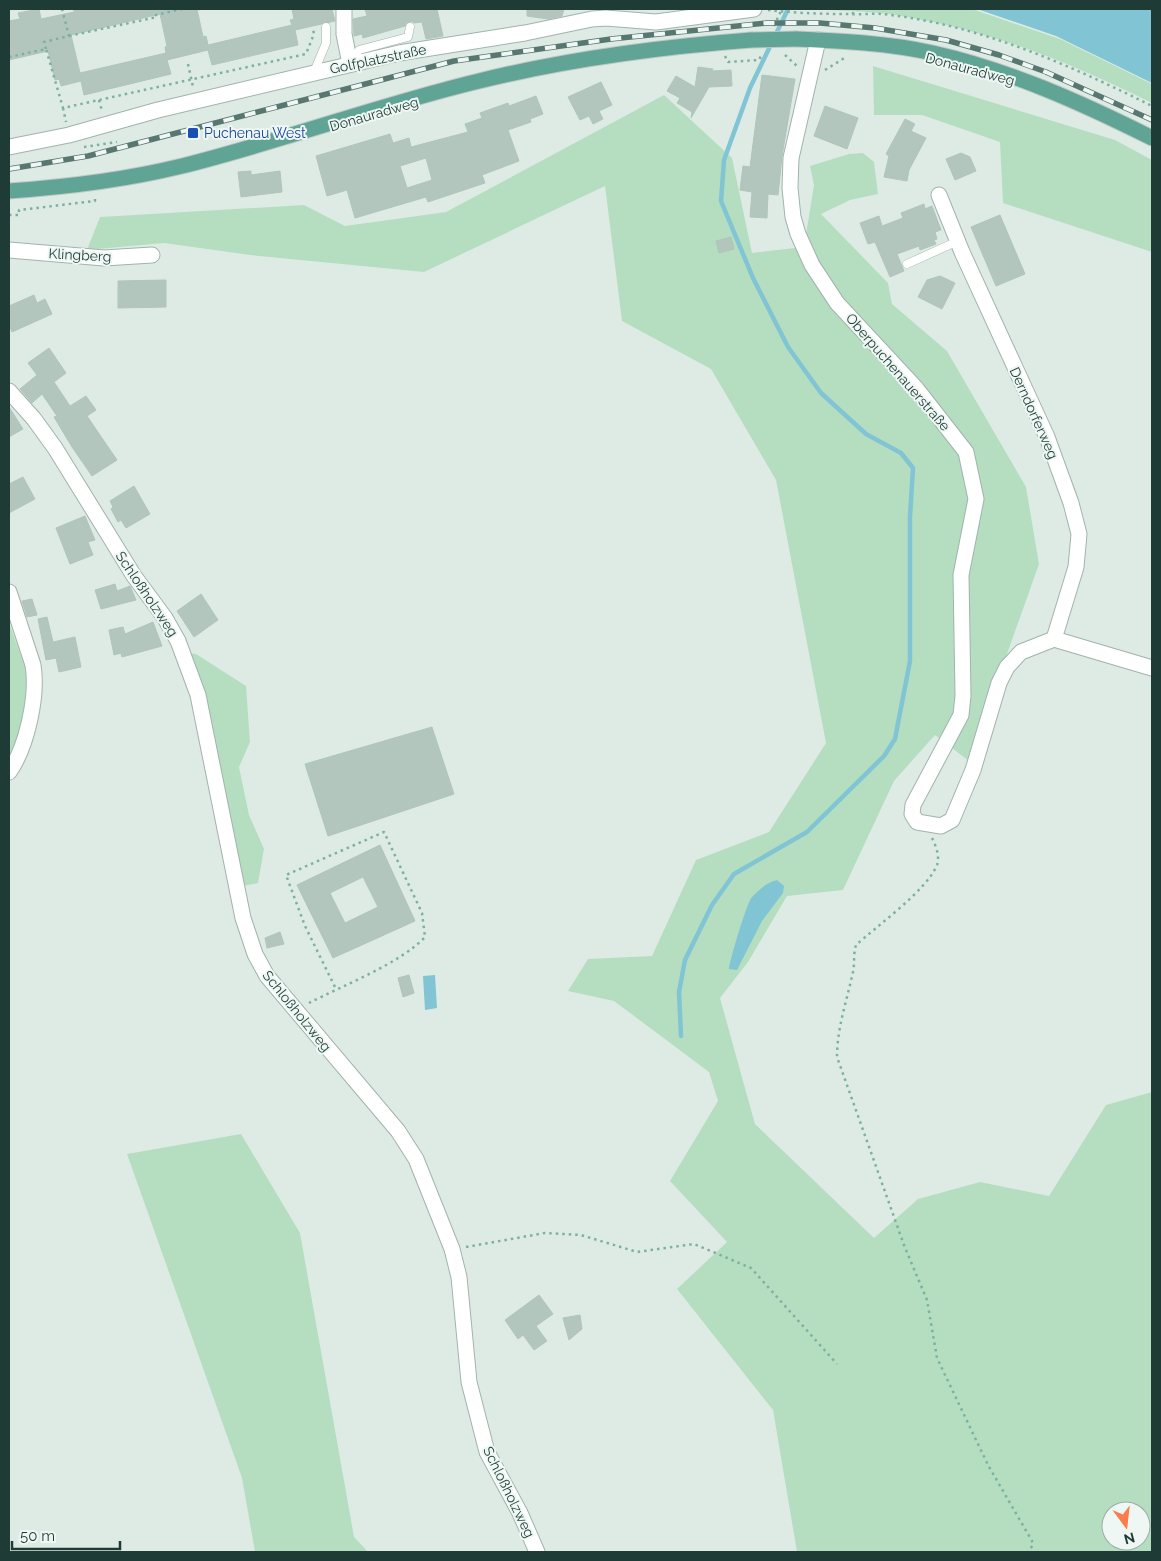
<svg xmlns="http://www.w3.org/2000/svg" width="1161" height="1561" viewBox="0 0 1161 1561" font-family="Raleway,sans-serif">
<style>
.green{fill:#b5dec1;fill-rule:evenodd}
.water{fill:#81c4d4}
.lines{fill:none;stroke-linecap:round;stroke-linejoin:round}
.stream{stroke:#81c4d4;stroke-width:4.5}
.building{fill:#b3c6be;stroke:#b0c5bd;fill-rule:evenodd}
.lane-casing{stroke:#a1b3ad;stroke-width:9}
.street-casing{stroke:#a1b3ad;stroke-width:17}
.primary-casing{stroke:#c0c8c6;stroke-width:17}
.path{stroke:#7cb1a2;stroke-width:2.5;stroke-dasharray:2.5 4;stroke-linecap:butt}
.lane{stroke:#fff;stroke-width:8}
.street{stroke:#fff;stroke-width:15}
.primary{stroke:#5fa494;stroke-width:15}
.rail-casing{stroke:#587770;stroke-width:5.5}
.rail{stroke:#eef7f3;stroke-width:4;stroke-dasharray:11;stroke-linecap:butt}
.primary-bridge-casing{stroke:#c0c8c6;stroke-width:17;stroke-linecap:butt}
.primary-bridge{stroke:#5fa494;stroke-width:15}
.transit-dot{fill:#1a4fb4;stroke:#eef7f3;stroke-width:2}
.labels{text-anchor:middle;stroke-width:4;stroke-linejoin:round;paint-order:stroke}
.street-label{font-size:14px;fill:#1e3b35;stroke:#eef7f3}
.transit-label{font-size:14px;fill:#164399;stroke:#eef7f3;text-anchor:start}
</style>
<rect width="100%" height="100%" fill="#deebe5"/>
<path class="green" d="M 799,9 L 972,9 L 1060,39 L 1152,84 L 1152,103 C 1071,63 992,31 902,16 C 868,10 833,11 799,9 Z
M 873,66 L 1115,140 L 1152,160 L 1152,252 L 1003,203 L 1000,142 L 922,115 L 874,115 Z
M 664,95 L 732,158 L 752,253 L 804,247 L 814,185 L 810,166 L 849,154 L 863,153 L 874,162 L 878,194 L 850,200 L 821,214 L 888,283 L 892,304 L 947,351 L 1026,487 L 1039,564 L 969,761 L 935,735 L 894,781 L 843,890 L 787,896 L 748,962 L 720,998 L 755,1124 L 874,1238 L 918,1199 L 980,1182 L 1049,1196 L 1106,1105 L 1152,1092 L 1152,1552 L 797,1552 L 773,1410 L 677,1289 L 727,1242 L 670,1181 L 718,1101 L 709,1072 L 614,1001 L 568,991 L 588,959 L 652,956 L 696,860 L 769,832 L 826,743 L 776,480 L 711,369 L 622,321 L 605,186 L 424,272 L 250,255 L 164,243 L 87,250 L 100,217 L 304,205 L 345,226 L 446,212 ZM 1111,1511 L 1141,1511 L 1141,1541 L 1111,1541 Z
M 9,623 L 29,678 L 18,742 L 9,761 Z
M 186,653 L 196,654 L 246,686 L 250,742 L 239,767 L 249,815 L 264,849 L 258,883 L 242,886 Z
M 241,1134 L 300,1233 L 354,1537 L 368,1552 L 255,1552 L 242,1478 L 127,1154 Z"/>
<path class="water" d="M 977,9 L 1152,9 L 1152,83 L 1056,36 Z
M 777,880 L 784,886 L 783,893 L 762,921 L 737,970 L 729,969 C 730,960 747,902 752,897 C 759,890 767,882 777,880 Z
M 435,975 L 437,1008 L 425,1010 L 423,976 Z"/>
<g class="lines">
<path class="stream" d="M 681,1036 L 679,992 L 685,960 L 712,905 L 734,874 L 807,832 L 884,756 L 895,739 L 910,661 L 910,517 L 913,468 L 901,453 L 866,434 L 821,393 L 788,347 L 753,278 L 721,201 L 724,160 L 750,88 L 788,9"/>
</g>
<path class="building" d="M 39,9 L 41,19 L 74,12 L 74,9 L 197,9 L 203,37 L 206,36 L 208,45 L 292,25 L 290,20 L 294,19 L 292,9 L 332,9 L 335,21 L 295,30 L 298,45 L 212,65 L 208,50 L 167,60 L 171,74 L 84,95 L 81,81 L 61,86 L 59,79 L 55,80 L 48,51 L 9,60 L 9,21 L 20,19 L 18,13 ZM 160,14 L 167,46 L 165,47 L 166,53 L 80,73 L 71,35 Z
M 365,9 L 437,9 L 443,36 L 426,39 L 422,22 L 414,23 L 411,21 L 405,26 L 363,38 L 362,34 L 354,36 L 353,19 L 367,16 Z
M 527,9 L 564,9 L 562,16 L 548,19 L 527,16 Z
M 698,67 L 713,69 L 712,71 L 731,70 L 732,86 L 709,87 L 691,118 L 692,112 L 677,103 L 680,98 L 667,91 L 676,76 L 695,87 Z
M 762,75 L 795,79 L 782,156 L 778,195 L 768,194 L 767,218 L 750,217 L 752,192 L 740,190 L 743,166 L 750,167 Z
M 601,82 L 612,105 L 599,111 L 603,119 L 593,124 L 589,116 L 580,120 L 568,97 Z
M 536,96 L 543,114 L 530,119 L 531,122 L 508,130 L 519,161 L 482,175 L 485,183 L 428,202 L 426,197 L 355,218 L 347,190 L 327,196 L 316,156 L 390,134 L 393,143 L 409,138 L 411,147 L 468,132 L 465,124 L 482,118 L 480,113 L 508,103 L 509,106 ZM 426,158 L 432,180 L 407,188 L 400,166 Z
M 825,106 L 858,118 L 847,149 L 814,136 Z
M 905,119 L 915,124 L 911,131 L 926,138 L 909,170 L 907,181 L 884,177 L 889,156 L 886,154 Z
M 961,153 L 970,157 L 976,171 L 955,180 L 946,159 Z
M 251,171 L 251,175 L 280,171 L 282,192 L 241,197 L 238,172 Z
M 924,204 L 925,209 L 932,206 L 941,230 L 935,232 L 937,239 L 934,240 L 936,244 L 920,250 L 919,246 L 897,254 L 904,271 L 890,277 L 875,242 L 868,244 L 860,223 L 879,216 L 882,226 L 903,218 L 901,213 Z
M 1000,215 L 1025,274 L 996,286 L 971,227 Z
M 731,237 L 734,249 L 719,253 L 716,241 Z
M 940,276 L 955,283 L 942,309 L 918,297 L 927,280 Z
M 166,280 L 166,307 L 118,308 L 118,281 Z
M 34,295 L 37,303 L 45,299 L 52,314 L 12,332 L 9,325 L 9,306 Z
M 49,348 L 66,373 L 54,382 L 70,406 L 86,396 L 96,410 L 87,416 L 117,460 L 92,476 L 72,447 L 54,417 L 57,416 L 42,394 L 32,403 L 20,389 L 37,375 L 28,363 Z
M 9,407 L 23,429 L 9,437 Z
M 23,477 L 35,499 L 9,513 L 9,484 Z
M 134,486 L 150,514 L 126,528 L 121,520 L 118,522 L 111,509 L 113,507 L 110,501 Z
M 85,516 L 95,540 L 88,542 L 93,555 L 70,564 L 56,528 Z
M 115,584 L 117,591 L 130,586 L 136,600 L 101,609 L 95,590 Z
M 201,594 L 218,620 L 194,637 L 177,611 Z
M 32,599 L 37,615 L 27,617 L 22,601 Z
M 47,617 L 53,642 L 75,637 L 81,667 L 59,672 L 56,658 L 46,660 L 38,619 Z
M 153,622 L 162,646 L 122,657 L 121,653 L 114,655 L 109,630 L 123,627 L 125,634 Z
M 432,727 L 454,794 L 328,836 L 305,764 Z
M 380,845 L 415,921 L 333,958 L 297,885 ZM 363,877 L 378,907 L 345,923 L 330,893 Z
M 280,932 L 284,944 L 267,948 L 265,938 Z
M 409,975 L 414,993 L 403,997 L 398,978 Z
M 539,1295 L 553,1314 L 536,1326 L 547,1341 L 534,1350 L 523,1335 L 518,1339 L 505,1320 Z
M 580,1315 L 582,1329 L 569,1340 L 563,1318 Z"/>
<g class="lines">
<defs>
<path id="lane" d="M 351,63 L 359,50 L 408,37 L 410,27
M 314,72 L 326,43 L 326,27
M 907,264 L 958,241"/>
<path id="street" d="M 344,9 L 344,34 L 350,64
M 818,40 L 791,158 L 790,188 L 793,217 L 798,234 L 812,265 L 837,303 L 916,388 L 966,452 L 976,499 L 961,575 L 963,696 L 961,715 L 913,805 L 912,814 L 917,822 L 941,826 L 952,820 L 973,770 L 999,683 L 1007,667 L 1021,652 L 1054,639 L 1152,668
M 9,147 L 69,135 L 158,110 L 399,53 L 525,33 L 592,19 L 606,18 L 656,22 L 754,9
M 939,195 L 962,252 L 1047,437 L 1071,503 L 1079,534 L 1076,567 L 1054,639
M 9,250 L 104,258 L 152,255
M 9,391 L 34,419 L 55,448 L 134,576 L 165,618 L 178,641 L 198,695 L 243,918 L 255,954 L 267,976 L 398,1131 L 416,1159 L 452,1249 L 459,1277 L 469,1382 L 487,1452 L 520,1513 L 537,1552
M 9,592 L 33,665 C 38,696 27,747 9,772"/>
<path id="primary" d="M 796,39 C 842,41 888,43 933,53 C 1009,70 1082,103 1152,138
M 9,191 C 67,187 125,180 182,166 C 282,141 379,105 479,81 C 568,59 659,47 751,40"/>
</defs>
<use href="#lane" class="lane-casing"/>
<use href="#street" class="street-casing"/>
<use href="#primary" class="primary-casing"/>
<path class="path" d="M 199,9 L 200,9
M 768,10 C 794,13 821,14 848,14 C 859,15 871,13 882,14 C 977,24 1068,64 1152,106
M 852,14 L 858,9
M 774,26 L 781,11
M 69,36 L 157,17 L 156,15 L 182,9
M 46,49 L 44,42 L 69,36 L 62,9
M 785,55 L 797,66
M 725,56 L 728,62 L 759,60 L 762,54
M 9,57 L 46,49 L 63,108 L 306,54 L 314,34 L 313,29
M 188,64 L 193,87
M 825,70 L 846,57
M 99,100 L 102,111
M 63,108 L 66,122
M 84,147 L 117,142
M 9,215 L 19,215 L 19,210 L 95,201 L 95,197
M 932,838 C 936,846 940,856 937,865 C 927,890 877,926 856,945 C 853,955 855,963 853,972 C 847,1000 837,1028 837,1057 L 904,1245 L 927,1300 L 937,1358 L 988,1465 L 1032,1541 L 1033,1545 L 1028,1552
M 309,1003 C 342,986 401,963 425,937 L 422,913 L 384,832 L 286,875 L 305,926 L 336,989
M 466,1247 L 545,1233 L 581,1235 L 637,1252 L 694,1244 L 751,1268 L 837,1364"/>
<use href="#lane" class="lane"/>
<use href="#street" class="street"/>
<use href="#primary" class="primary"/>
<defs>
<path id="rail" d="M 9,169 L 88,156 L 454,61 L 611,39 L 767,23 L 820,23 L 875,28 L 946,40 L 999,55 L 1046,72 L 1152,120"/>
</defs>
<use href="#rail" class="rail-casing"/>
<use href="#rail" class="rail"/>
<defs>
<path id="primary-bridge" d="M 751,40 L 796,39"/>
</defs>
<use href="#primary-bridge" class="primary-bridge-casing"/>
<use href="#primary-bridge" class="primary-bridge"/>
</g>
<rect class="transit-dot" x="187" y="127" width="12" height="12" rx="2.5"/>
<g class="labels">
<g class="street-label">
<text transform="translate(378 59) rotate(-12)" y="5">Golfplatzstraße</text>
<text transform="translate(970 69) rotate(15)" y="5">Donauradweg</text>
<text transform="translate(374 114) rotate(-16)" y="5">Donauradweg</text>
<text transform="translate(80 255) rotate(3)" y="5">Klingberg</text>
<text transform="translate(898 372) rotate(49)" y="5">Oberpuchenauerstraße</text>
<text transform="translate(1034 413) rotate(66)" y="5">Derndorferweg</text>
<text transform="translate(147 594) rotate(56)" y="5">Schloßholzweg</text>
<text transform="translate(297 1011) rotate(51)" y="5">Schloßholzweg</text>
<text transform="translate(509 1492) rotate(64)" y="5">Schloßholzweg</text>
</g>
<g class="transit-label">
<text x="204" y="138">Puchenau West</text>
</g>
</g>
<rect width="1161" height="1561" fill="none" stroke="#1e3b35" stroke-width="20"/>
<g transform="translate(1126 1526) rotate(165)"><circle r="24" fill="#eef7f3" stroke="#9baca7"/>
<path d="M0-4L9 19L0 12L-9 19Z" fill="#fb7d4b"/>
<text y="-8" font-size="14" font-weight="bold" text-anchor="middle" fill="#1e3b35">N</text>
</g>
<path d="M12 1541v8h108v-8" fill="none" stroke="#1e3b35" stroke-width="2.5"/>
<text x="20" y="1541" font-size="15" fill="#1e3b35" stroke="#eef7f3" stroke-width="4" paint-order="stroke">50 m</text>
</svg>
